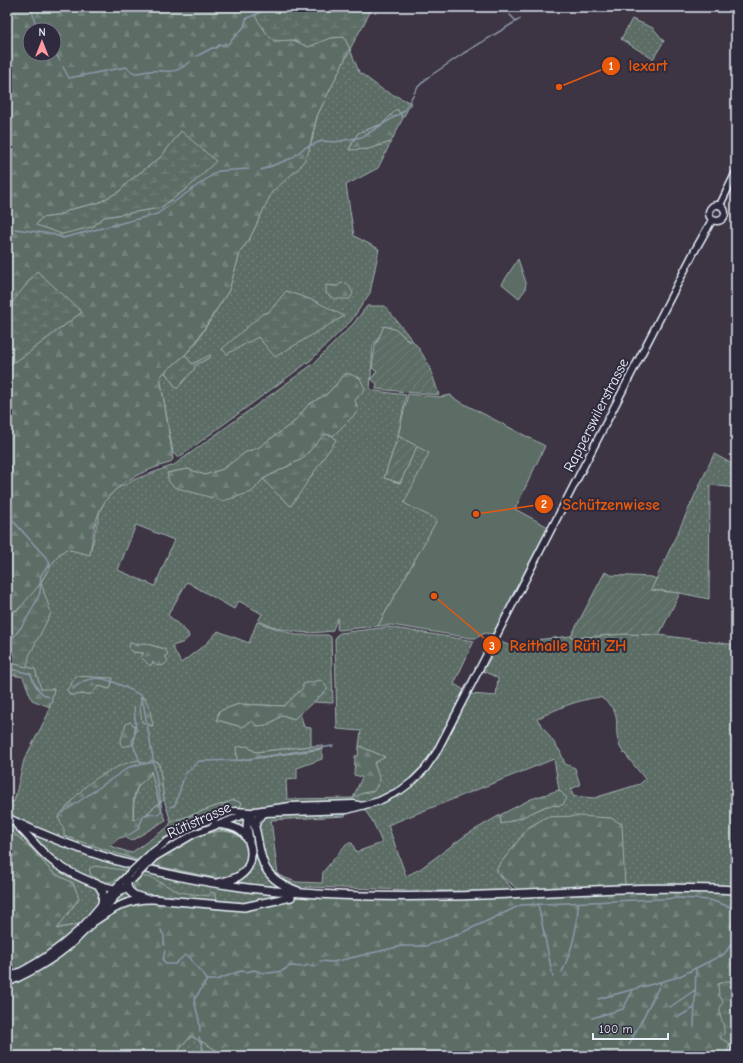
<svg xmlns="http://www.w3.org/2000/svg" width="743" height="1063" viewBox="0 0 743 1063" font-family="'Comic Neue',sans-serif">
<style>
.grass{fill:url(#grass-dots);stroke:#a2afae;fill-rule:evenodd}
.forest{fill:url(#forest-firs);stroke:#a2afae;fill-rule:evenodd}
.wetland{fill:url(#wetland-marsh);stroke:#a2afae}
.park{fill:#5c6d65;stroke:#a2afae}
.garden{fill:url(#garden-furrows);stroke:#a2afae}
.lines{fill:none;stroke-linecap:round;stroke-linejoin:round}
.stream{stroke:#8d99ac;stroke-width:1.5}
.primary-casing{stroke:#e8f1f8;stroke-width:9}
.highway-casing{stroke:#e8f1f8;stroke-width:10}
.primary{stroke:#2f2a3d;stroke-width:6}
.highway{stroke:#2f2a3d;stroke-width:7}
.primary-bridge-casing{stroke:#e8f1f8;stroke-width:9;stroke-linecap:butt}
.primary-bridge{stroke:#2f2a3d;stroke-width:6}
.labels{text-anchor:middle;stroke-width:4;stroke-linejoin:round;paint-order:stroke}
.street-label{font-size:15px;fill:#e8f1f8;stroke:#2f2a3d}
.leader{fill:none;stroke:#e8590c;stroke-width:1.5}
.callout-dot{fill:#e8590c;stroke:#2f2a3d;stroke-width:1.5}
.mark-label{font-size:12px;text-anchor:middle;font-weight:bold;fill:#fff}
.callout-label{font-size:16px;text-anchor:middle;font-weight:bold;fill:#e8590c;stroke:#2f2a3d;stroke-width:4;stroke-linejoin:round;paint-order:stroke}
</style>
<defs>
<pattern id="grass-dots" width="8" height="8" patternUnits="userSpaceOnUse"><rect width="8" height="8" fill="#5c6d65"/><path d="M2 2h.1M6 6h.1" fill="none" stroke="#73827c" stroke-width="1.8" stroke-linecap="round"/></pattern>
<pattern id="forest-firs" width="22" height="20" patternUnits="userSpaceOnUse"><rect width="22" height="20" fill="#5c6d65"/><path d="M5 1l3.5 6h-7zM16 11l3.5 6h-7z" fill="#73827c"/></pattern>
<pattern id="wetland-marsh" width="20" height="14" patternUnits="userSpaceOnUse"><rect width="20" height="14" fill="#5c6d65"/><path d="M1 5h8M5 5V1M11 12h8M15 12V8" fill="none" stroke="#73827c"/></pattern>
<pattern id="garden-furrows" width="10" height="10" patternUnits="userSpaceOnUse"><rect width="10" height="10" fill="#5c6d65"/><path d="M-1 1l2-2M0 10L10 0M9 11l2-2" fill="none" stroke="#73827c"/></pattern>
</defs>
<rect width="100%" height="100%" fill="#3d3544"/>
<filter id="ink" filterUnits="userSpaceOnUse"><feTurbulence type="fractalNoise" baseFrequency=".025" numOctaves="2"/><feDisplacementMap in="SourceGraphic" scale="8" xChannelSelector="R" yChannelSelector="G"/><feConvolveMatrix kernelMatrix="1 2 1 2 8 2 1 2 1" color-interpolation-filters="sRGB"/></filter>
<g filter="url(#ink)">
<path class="grass" d="M 632,19 L 653,28 L 664,41 L 653,59 L 621,39 Z
M 350,49 L 359,72 L 383,90 L 411,103 L 403,118 L 397,110 L 382,124 L 358,133 L 349,149 L 368,149 L 391,142 L 378,168 L 346,185 L 354,236 L 379,249 L 370,293 L 351,321 L 311,360 L 178,458 L 173,453 L 160,377 L 165,372 L 176,388 L 193,366 L 210,356 L 192,364 L 185,355 L 196,343 L 229,290 L 241,250 L 249,240 L 272,191 L 300,167 L 312,141 L 317,116 Z
M 367,306 L 385,306 L 412,340 L 410,342 L 397,330 L 385,326 L 373,347 L 370,389 L 375,391 L 406,395 L 398,436 L 384,478 L 400,483 L 417,446 L 429,452 L 438,519 L 378,626 L 339,630 L 337,629 L 338,618 L 332,631 C 301,635 287,632 258,621 L 262,614 L 239,601 L 234,609 L 187,582 L 168,615 L 188,633 L 189,637 L 182,643 L 172,646 L 181,663 L 207,643 L 218,631 L 249,643 L 257,622 L 296,635 L 328,635 L 331,637 L 333,703 L 313,702 L 328,689 L 303,688 L 284,706 L 239,704 L 219,711 L 217,720 L 242,727 L 252,721 L 257,726 L 267,725 L 283,715 L 293,719 L 300,713 L 304,727 L 311,728 L 311,746 L 255,752 L 247,746 L 237,760 L 322,749 L 322,759 L 297,768 L 297,779 L 286,780 L 287,799 L 353,798 L 380,780 L 374,763 L 385,757 L 359,746 L 361,731 L 337,729 L 335,640 L 337,635 L 340,633 L 388,627 L 474,641 L 454,684 L 471,694 L 496,696 L 498,678 L 483,671 L 500,642 L 511,646 L 524,647 L 535,640 L 571,636 L 573,638 L 625,634 L 659,635 L 736,645 L 736,890 L 624,889 L 611,818 L 546,817 L 528,828 L 497,868 L 497,873 L 517,893 L 307,887 L 294,896 L 258,905 L 96,920 L 56,929 L 79,899 L 73,883 L 53,873 L 32,849 L 10,830 L 7,832 L 7,800 L 14,802 L 24,760 L 48,714 L 54,689 L 41,690 L 35,669 L 7,662 L 7,614 C 40,604 41,568 66,549 L 90,554 L 100,511 L 105,501 L 116,489 L 138,478 L 174,465 L 313,364 L 353,324 ZM 346,373 L 358,411 L 333,436 L 336,440 L 263,479 L 252,492 L 167,473 L 188,469 L 205,475 L 223,469 L 246,452 L 258,448 L 294,422 L 308,405 L 328,393 ZM 136,525 L 174,540 L 155,586 L 118,570 ZM 143,643 L 165,649 L 165,656 L 150,665 L 144,653 L 133,652 L 137,645 ZM 113,678 L 110,689 L 99,686 L 91,694 L 70,695 ZM 141,697 L 145,698 L 152,726 L 142,722 ZM 600,697 C 627,715 610,725 621,749 L 645,779 L 640,784 L 594,798 L 573,796 L 571,789 L 580,785 L 575,768 L 565,764 L 560,751 L 537,719 C 558,708 577,700 600,697 ZM 554,759 L 559,790 L 567,798 C 545,806 524,817 501,824 L 500,815 L 466,835 L 420,869 L 406,876 L 388,825 ZM 159,763 L 164,800 L 171,822 L 234,800 L 242,804 L 239,808 L 207,817 L 178,831 L 137,860 L 64,829 L 58,817 L 147,764 ZM 362,806 L 373,822 L 382,843 L 356,852 L 352,843 L 347,843 L 323,872 L 322,883 L 296,882 L 278,875 L 271,820 L 345,816 L 347,810 ZM 230,831 L 237,834 L 244,840 L 216,878 L 152,865 C 165,851 190,838 208,833 C 215,831 223,831 230,831 Z
M 714,454 L 736,466 L 736,488 L 710,485 L 709,599 L 680,593 L 651,590 Z
M 151,770 L 159,803 L 145,815 L 133,820 C 134,810 133,797 138,787 C 142,780 149,779 151,770 Z
M 191,1036 L 226,1056 L 176,1056 L 177,1052 Z"/>
<path class="forest" d="M 7,7 L 268,7 L 274,41 L 293,40 L 308,46 L 330,38 L 344,37 L 350,49 L 317,116 L 308,154 L 300,167 L 272,192 L 249,240 L 241,250 L 229,290 L 195,343 L 185,355 L 160,376 L 173,459 L 170,463 C 144,470 112,484 100,510 C 94,523 92,540 90,555 L 66,549 C 41,568 39,604 7,614 L 7,366 L 24,356 L 82,312 L 10,307 L 7,309 ZM 30,30 L 54,30 L 54,54 L 30,54 ZM 171,144 L 216,161 L 189,187 L 160,208 L 104,217 L 92,227 L 41,218 L 57,216 L 72,209 L 98,203 L 120,191 L 129,181 L 161,157 Z
M 397,109 L 403,118 L 391,142 L 368,149 L 349,150 L 358,133 L 382,124 Z
M 341,283 L 348,284 L 353,293 L 350,299 L 334,299 L 326,293 L 326,285 L 338,286 Z
M 346,373 L 360,378 L 365,389 L 355,400 L 358,411 L 333,436 L 325,434 L 302,459 L 263,479 L 252,492 L 223,501 L 174,487 L 169,482 L 167,473 L 188,469 L 205,475 L 223,469 L 246,452 L 258,448 L 294,422 L 308,405 L 328,393 Z
M 130,643 L 137,645 L 143,643 L 165,649 L 168,654 L 165,656 L 168,661 L 164,665 L 157,666 L 153,662 L 150,666 L 141,657 L 144,653 L 133,652 L 129,648 Z
M 7,662 L 35,669 L 41,689 L 54,689 L 50,707 L 32,700 L 23,677 L 7,674 Z
M 76,676 L 113,678 L 110,689 L 99,686 L 91,694 L 70,695 L 67,690 Z
M 321,680 L 328,689 L 294,719 L 283,715 L 267,725 L 257,726 L 252,721 L 242,727 L 217,720 L 219,711 L 239,704 L 284,706 L 303,688 L 303,684 Z
M 141,697 L 145,698 L 150,710 L 153,726 L 142,722 L 140,708 Z
M 130,722 L 135,727 L 134,744 L 123,747 L 120,743 L 126,724 Z
M 322,745 L 322,749 L 237,761 L 236,747 L 247,746 L 255,752 Z
M 359,746 L 385,757 L 374,763 L 380,780 L 374,791 L 363,793 L 353,798 L 362,777 L 354,775 L 355,756 L 358,756 Z
M 138,760 L 147,764 L 151,760 L 159,763 L 164,800 L 159,803 C 160,810 164,813 166,820 L 131,841 L 125,837 L 119,838 L 110,846 L 131,853 L 168,827 L 171,822 L 234,800 L 242,803 L 239,808 L 207,817 L 178,831 L 137,860 L 64,836 L 64,829 L 58,817 C 66,808 74,798 83,789 C 94,777 122,763 138,760 ZM 151,771 L 159,803 L 145,815 L 133,820 C 133,810 132,793 139,785 C 144,779 149,779 151,771 Z
M 559,790 L 567,798 L 563,805 L 546,806 L 523,817 L 501,824 L 500,815 L 531,799 Z
M 577,816 L 611,818 L 622,824 L 625,889 L 736,890 L 736,1056 L 226,1056 L 191,1036 L 177,1052 L 176,1056 L 7,1056 L 7,832 L 10,830 L 32,849 L 53,873 L 73,883 L 79,898 L 57,929 L 96,920 L 131,901 L 244,907 L 284,898 L 306,894 L 334,896 L 605,889 L 519,890 L 497,873 L 497,868 L 528,828 L 546,817 Z
M 224,831 L 237,834 C 260,854 244,880 216,878 L 152,865 C 170,847 199,832 224,831 Z
M 94,866 L 123,870 L 126,871 C 111,885 108,885 91,875 L 89,869 Z
M 140,876 L 152,878 L 179,892 L 209,896 L 211,892 L 215,893 L 217,900 L 215,902 L 139,893 L 136,892 L 133,884 Z"/>
<path class="wetland" d="M 268,7 L 373,7 L 350,49 L 344,37 L 330,38 L 308,47 L 293,40 L 274,41 L 267,34 L 255,16 Z
M 181,131 L 216,161 L 189,187 L 160,208 L 104,217 L 92,227 L 62,234 L 36,225 L 41,218 L 57,216 L 72,209 L 98,203 L 120,191 L 129,181 L 161,157 Z
M 37,271 L 82,312 L 24,356 L 7,366 L 7,309 Z
M 286,291 L 315,301 L 344,316 L 275,357 L 258,337 L 227,354 L 222,349 L 262,314 L 269,312 Z
M 185,355 L 192,364 L 210,355 L 211,357 L 194,366 L 195,368 L 177,389 L 165,372 Z
M 325,434 L 333,436 L 336,440 L 291,506 L 275,492 L 263,479 L 302,459 Z
M 41,583 L 51,613 L 29,656 L 27,667 L 7,662 L 7,614 L 18,610 Z
M 727,981 L 736,982 L 736,1055 L 727,1052 L 730,1044 L 720,1038 L 724,1034 C 725,1021 715,1014 723,1002 L 719,995 L 718,984 Z
M 201,1041 L 226,1056 L 205,1056 Z"/>
<path class="park" d="M 518,259 L 526,283 L 525,290 L 519,298 L 502,284 Z
M 408,394 L 439,397 L 451,395 L 453,398 L 545,446 L 515,509 L 548,527 L 493,633 L 490,634 L 485,633 L 476,638 L 471,638 L 391,625 L 378,626 L 437,520 L 404,503 L 429,453 L 398,436 Z"/>
<path class="garden" d="M 384,326 L 397,330 L 409,342 L 412,340 C 427,357 432,373 439,395 L 376,389 L 377,384 L 371,379 L 377,371 L 372,368 L 375,347 Z
M 398,436 L 417,446 L 400,483 L 384,478 Z
M 605,572 L 610,575 L 652,577 L 656,579 L 651,590 L 680,593 L 659,635 L 625,634 L 572,638 L 571,636 Z"/>
<g class="lines">
<path class="stream" d="M 31,7 L 37,30
M 503,7 L 506,10
M 510,15 L 516,21
M 54,52 L 60,60
M 197,56 L 212,48 L 216,48 L 219,45 L 228,44 L 244,27 L 246,19 L 271,7
M 63,67 L 69,78 L 126,67 C 137,76 136,73 149,71 C 168,69 171,77 190,62
M 7,156 L 11,154
M 261,170 L 292,158 L 304,148 L 322,141 L 335,142 L 362,137 L 404,111 L 417,88 L 427,78 L 464,53 L 520,19
M 15,229 L 52,234 L 63,238 L 157,214 L 218,171 L 249,169
M 7,514 L 49,561 L 50,565 C 34,577 44,583 39,595 C 31,614 21,630 7,644
M 7,668 L 31,674 C 33,683 39,694 49,697
M 73,689 C 95,666 120,685 142,696 L 162,810 L 158,815 L 149,813 L 143,817 L 138,829 L 129,835
M 134,706 L 136,731 L 132,742 L 141,764
M 170,807 L 175,805 L 185,774 L 199,761 L 241,760 L 333,746
M 62,813 L 129,767 L 154,762
M 732,881 L 732,877
M 734,900 L 736,909
M 538,904 L 553,977
M 161,930 L 164,936 L 164,945
M 165,951 L 163,960 L 166,964 L 175,964 L 185,955 L 190,957 C 193,967 203,970 207,980 L 194,1000 L 199,1020 L 200,1031
M 320,961 L 333,962 L 402,946 L 426,946 L 459,934 L 521,905 L 682,898 L 710,900 L 736,909
M 562,972 C 572,950 578,927 578,903
M 208,980 L 216,980 L 241,971 L 247,972 L 254,970 L 264,973 L 270,973 L 282,971 L 290,966 L 304,967 L 307,965 L 314,967 L 318,965
M 736,985 L 731,986 L 736,1007
M 598,999 L 678,977 L 724,954 L 736,939
M 670,1007 L 695,990
M 678,1017 L 694,1008
M 592,1018 L 623,1009 L 633,990
M 694,1027 L 696,969
M 199,1037 L 205,1056
M 629,1045 L 661,983"/>
<defs>
<path id="primary" d="M709 213a8 8 0 1 1 16 0a8 8 0 1 1-16 0Z
M 720,205 L 736,172
M 255,811 L 291,806 L 354,804 L 362,806
M 150,854 L 166,842 L 198,824 L 235,811 L 264,813 L 347,810 L 379,801 L 401,790 L 413,781 L 425,769 L 436,753 L 694,252 L 712,220
M 155,857 L 194,834 L 246,814
M 7,978 C 35,966 59,949 81,928 C 97,911 111,891 128,875
M 7,983 C 35,971 63,954 84,932 C 98,918 110,902 123,888"/>
<path id="highway" d="M 248,813 C 254,820 255,827 257,836 C 262,867 266,880 298,891
M 248,813 L 247,827 L 249,840
M 7,818 C 161,893 315,901 483,895 C 567,892 652,885 736,890
M 215,824 C 225,825 235,826 242,832 C 255,844 254,867 239,876 C 233,880 225,881 218,883
M 17,825 C 29,836 38,849 50,859 C 65,872 102,889 122,890
M 255,826 L 258,818 L 264,813
M 128,875 C 124,889 130,895 143,898
M 98,884 L 103,893 L 102,904
M 96,920 C 114,908 130,898 153,899 L 244,907 L 291,897"/>
</defs>
<use href="#primary" class="primary-casing"/>
<use href="#highway" class="highway-casing"/>
<use href="#primary" class="primary"/>
<use href="#highway" class="highway"/>
<defs>
<path id="primary-bridge" d="M 128,875 L 150,854
M 132,880 L 155,857"/>
</defs>
<use href="#primary-bridge" class="primary-bridge-casing"/>
<use href="#primary-bridge" class="primary-bridge"/>
</g>
</g>
<g class="labels">
<g class="street-label">
<text transform="translate(596 415) rotate(-63)" y="5">Rapperswilerstrasse</text>
<text transform="translate(199 820) rotate(-24)" y="5">Rütistrasse</text>
</g>
</g>
<path class="leader" d="M559 87L611 66M476 514L544 504M434 596L492 645"/>
<g class="callout-dot">
<circle cx="559" cy="87" r="4"/>
<circle cx="476" cy="514" r="4"/>
<circle cx="434" cy="596" r="4"/>
<circle cx="611" cy="66" r="10"/>
<circle cx="544" cy="504" r="10"/>
<circle cx="492" cy="645" r="10"/>
</g>
<g class="mark-label">
<text x="611" y="70">1</text>
<text x="544" y="508">2</text>
<text x="492" y="650">3</text>
</g>
<g class="callout-label">
<text x="648" y="71">lexart</text>
<text x="611" y="510">Schützenwiese</text>
<text x="568" y="651">Reithalle Rüti ZH</text>
</g>
<rect width="743" height="1063" fill="none" stroke="#2f2a3d" stroke-width="24"/>
<rect x="12" y="12" width="719" height="1039" fill="none" stroke="#e8f1f8" stroke-width="1.5" filter="url(#ink)"/>
<g transform="translate(42 42)"><circle r="19" fill="#2f2a3d" stroke="#797a88"/>
<path d="M0-3L7 15L0 10L-7 15Z" fill="#ff9aa2"/>
<text y="-6" font-size="11" font-weight="bold" text-anchor="middle" fill="#e8f1f8">N</text>
</g>
<path d="M593 1033v6h75v-6" fill="none" stroke="#e8f1f8" stroke-width="2"/>
<text x="599" y="1033" font-size="12" fill="#e8f1f8" stroke="#2f2a3d" stroke-width="3" paint-order="stroke">100 m</text>
</svg>
